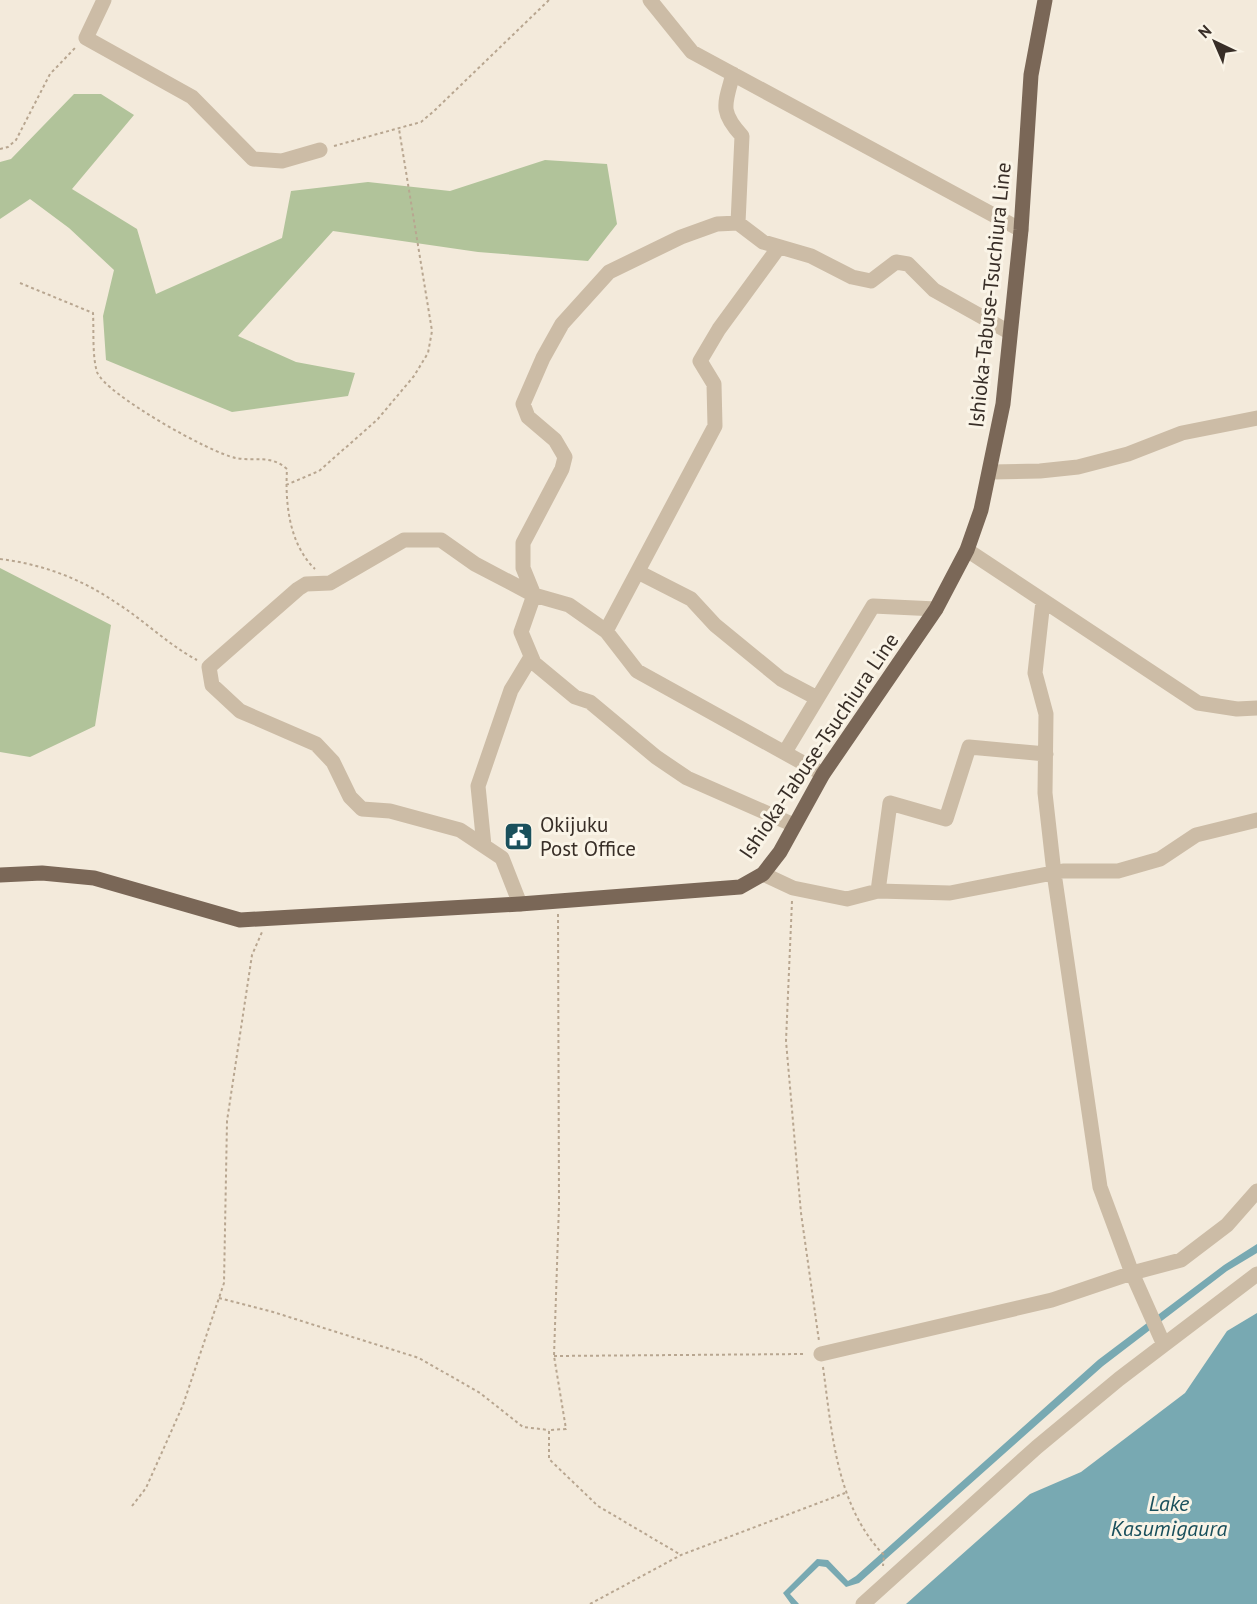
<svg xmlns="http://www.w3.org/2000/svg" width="1257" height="1604" viewBox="0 0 1257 1604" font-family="'PT Sans',sans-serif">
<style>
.green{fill:#b1c39a}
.water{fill:#78a9b2}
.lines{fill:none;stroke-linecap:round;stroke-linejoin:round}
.path{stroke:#b8a690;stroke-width:2;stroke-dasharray:3 3;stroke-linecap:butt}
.minor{stroke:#ccbca6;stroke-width:15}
.major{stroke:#7a6757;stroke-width:15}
.labels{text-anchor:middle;stroke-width:6;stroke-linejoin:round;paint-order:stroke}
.street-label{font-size:21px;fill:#382e27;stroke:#faf4e7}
.poi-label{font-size:21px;fill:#382e27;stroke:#faf4e7;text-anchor:start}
.water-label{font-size:22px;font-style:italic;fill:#1a505c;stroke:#faf4e7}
</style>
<rect width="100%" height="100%" fill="#f3eadb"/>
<path class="green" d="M 74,94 L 101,94 L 134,115 L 72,189 L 137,229 L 156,294 L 282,238 L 291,191 L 368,182 L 450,191 L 545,160 L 607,164 L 617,224 L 588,261 L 478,252 L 333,231 L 238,336 L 296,362 L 355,373 L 348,396 L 232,412 L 106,360 L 103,316 L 114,270 L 69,228 L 30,199 L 0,219 L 0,162 L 11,159 Z
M 0,568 L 111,625 L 95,726 L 30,757 L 0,752 Z"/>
<path class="water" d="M 1257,1244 L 1257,1253 L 1227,1271 L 1103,1366 L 859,1583 L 846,1587 L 826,1567 L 819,1566 L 790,1594 L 799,1604 L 791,1604 L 783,1593 L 817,1559 L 828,1560 L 848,1581 L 856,1576 L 1098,1360 L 1224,1265 Z
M 1257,1313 L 1257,1604 L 906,1604 L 1030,1494 L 1081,1472 L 1185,1393 L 1227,1331 Z"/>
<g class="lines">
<path class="path" d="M 334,146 L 421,122 L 434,111 L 549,0
M 0,149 L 8,147 L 16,140 L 50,74 L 75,48
M 20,283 L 93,313 C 94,331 92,355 97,372 C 105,394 212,454 236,458 C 256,462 270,454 287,469 C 285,503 289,544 315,569
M 286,485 L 319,471 L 377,420 L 414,376 L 428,353 L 432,331 L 399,129
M 0,559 C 41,564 80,578 115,602 C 144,620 167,644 197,660
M 792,901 L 786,1041 L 801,1213 L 819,1341
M 558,914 L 559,1205 L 554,1356 L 566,1429 L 549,1430 L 549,1459 L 598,1506 L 681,1555
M 219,1298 L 273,1312 L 419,1358 L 480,1393 L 523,1427 L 549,1430
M 554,1356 L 806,1354
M 823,1367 C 832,1432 836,1506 884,1555 L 883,1566
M 132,1506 L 146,1488 L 183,1405 L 224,1283 L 227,1121 L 252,955 L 262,932
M 590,1604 L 681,1555 L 845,1493"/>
<path class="minor" d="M 104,0 L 86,38 L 192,97 L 253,159 L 282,161 L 320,150
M 650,0 L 692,52 L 1021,230
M 733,74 C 725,104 719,111 742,136 L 738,223
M 991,472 L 1040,471 L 1078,467 L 1128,454 L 1182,433 L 1257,418
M 967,550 L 1198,703 L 1237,709 L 1257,708
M 638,572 L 691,599 L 715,625 L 781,679 L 817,698
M 1043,601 L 1035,673 L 1046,714 L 1045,793 L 1054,873 L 1100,1187 L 1132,1273 L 1164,1345
M 606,631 L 715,426 L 714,384 L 700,361 L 719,329 L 779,247
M 785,752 L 873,606 L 936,609
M 794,825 L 687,778 L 656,757 L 590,702 L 575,697 L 534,663 L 521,632 L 534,595 L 523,568 L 523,543 L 562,469 L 565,457 L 555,440 L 528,417 L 523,404 L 543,358 L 562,324 L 609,272 L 681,237 L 717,224 L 738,223 L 763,242 L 811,256 L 852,277 L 871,281 L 896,262 L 908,264 L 934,290 L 1009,332
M 484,846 L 478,786 L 511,690 L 531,657
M 763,874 L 793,888 L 847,899 L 878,891 L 950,893 L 1063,871 L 1118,871 L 1160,859 L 1196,835 L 1257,820
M 878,891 L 890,803 L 946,819 L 969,747 L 1046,754
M 520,904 L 502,858 L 460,830 L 390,811 L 362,809 L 350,797 L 333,762 L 316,744 L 240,711 L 212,685 L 209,667 L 298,589 L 306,584 L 330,583 L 404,540 L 441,540 L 475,564 L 534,595 L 569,605 L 606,631 L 637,671 L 823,774
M 821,1354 L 1052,1300 L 1132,1273 L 1181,1260 L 1227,1225 L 1257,1191
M 863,1604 L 1037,1447 L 1119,1379 L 1257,1274"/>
<path class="major" d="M 0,875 L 42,873 L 94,878 L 240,920 L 520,904 L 740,887 L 763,874 L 780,852 L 823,774 L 936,609 L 967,550 L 981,510 L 1003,404 L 1021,230 L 1031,75 L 1045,0"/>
</g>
<defs>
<symbol id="civic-square" viewBox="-11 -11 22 22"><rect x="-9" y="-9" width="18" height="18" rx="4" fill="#1a505c" stroke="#faf4e7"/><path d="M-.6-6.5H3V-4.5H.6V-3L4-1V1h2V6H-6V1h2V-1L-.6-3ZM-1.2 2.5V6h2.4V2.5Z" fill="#fff"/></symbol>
</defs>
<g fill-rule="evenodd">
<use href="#civic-square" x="502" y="820" width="33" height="33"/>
</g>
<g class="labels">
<g class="street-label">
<text transform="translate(990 295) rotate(-84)" y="7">Ishioka-Tabuse-Tsuchiura Line</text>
<text transform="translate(819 746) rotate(-56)" y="7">Ishioka-Tabuse-Tsuchiura Line</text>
</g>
<g class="poi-label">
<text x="540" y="832">Okijuku<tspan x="540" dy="24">Post Office</tspan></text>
</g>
<g class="water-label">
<text x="1169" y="1511">Lake<tspan x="1169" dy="25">Kasumigaura</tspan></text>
</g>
</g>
<g transform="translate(1215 42) rotate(316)" stroke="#faf4e7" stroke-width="4.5" paint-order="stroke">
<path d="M0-4.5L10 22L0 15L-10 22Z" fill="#382e27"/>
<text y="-9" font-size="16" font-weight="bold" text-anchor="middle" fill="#382e27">N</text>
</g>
</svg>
